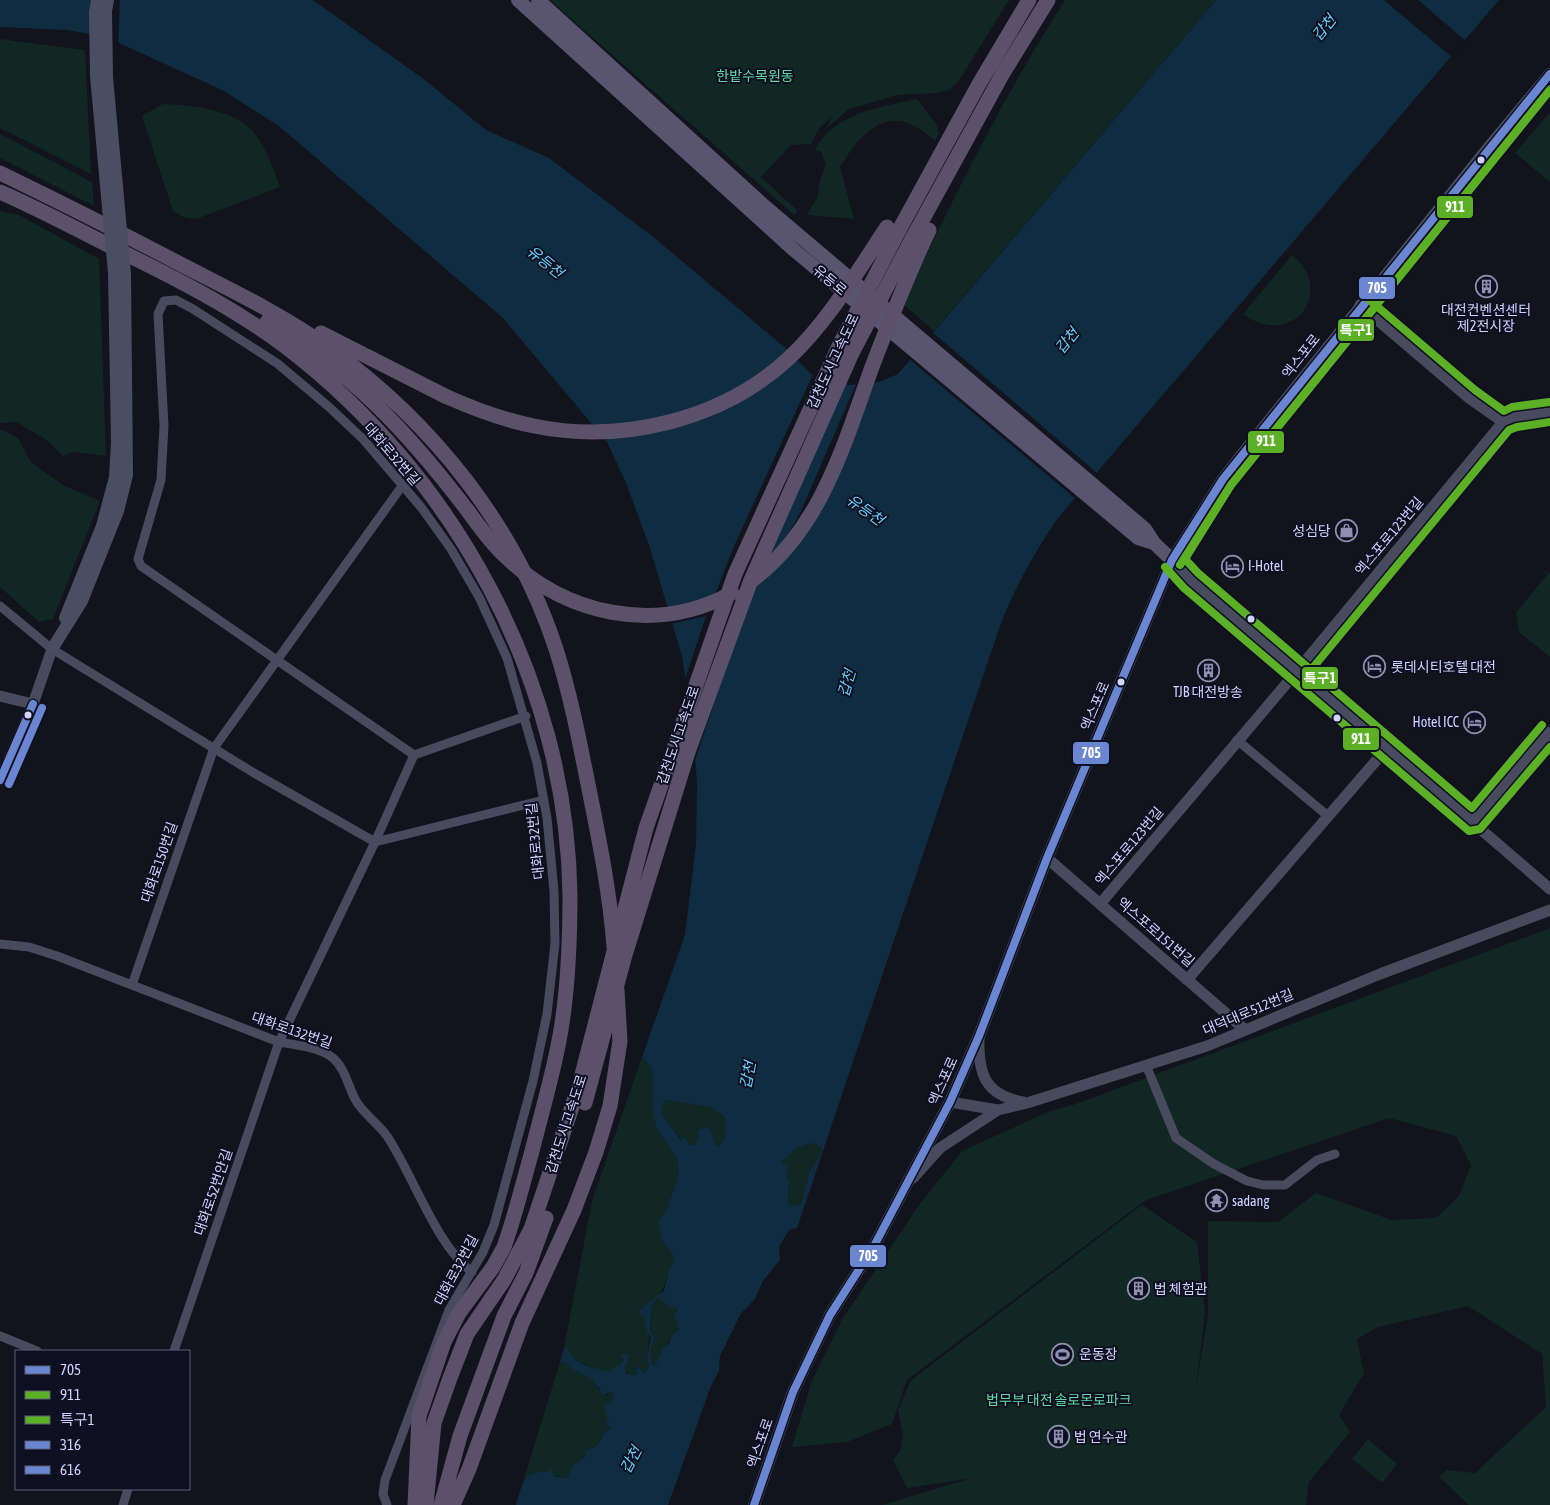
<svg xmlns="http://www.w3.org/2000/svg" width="1550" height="1505" viewBox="0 0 1550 1505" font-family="'Asap Condensed','Noto Sans KR',sans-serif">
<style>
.green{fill:#112723}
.water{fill:#0f2c40;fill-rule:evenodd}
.pier{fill:#12131d}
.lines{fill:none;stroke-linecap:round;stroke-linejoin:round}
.minor{stroke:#474b5d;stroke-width:9}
.tertiary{stroke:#474b5d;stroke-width:11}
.secondary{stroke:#494e63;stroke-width:12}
.primary{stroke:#59546f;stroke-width:14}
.trunk{stroke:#5b516a;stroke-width:15}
.secondary-bridge{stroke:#494e63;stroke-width:12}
.trunk-bridge{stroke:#5b516a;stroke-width:15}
.bus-1-casing{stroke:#0e0f21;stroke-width:11}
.bus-2-casing{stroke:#0e0f21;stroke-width:11}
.bus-3-casing{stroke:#0e0f21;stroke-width:11}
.bus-4-casing{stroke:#0e0f21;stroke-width:11}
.bus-5-casing{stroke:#0e0f21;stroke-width:11}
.bus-1{stroke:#6a86d1;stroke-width:8}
.bus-2{stroke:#5bb025;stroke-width:8}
.bus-3{stroke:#5bb025;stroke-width:8}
.bus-4{stroke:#6a86d1;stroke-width:8}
.bus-5{stroke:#6a86d1;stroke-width:8}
.bus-dot{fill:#d0d4fd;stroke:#0e0f21;stroke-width:2}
.labels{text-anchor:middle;stroke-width:4;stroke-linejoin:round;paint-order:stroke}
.park-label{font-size:14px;fill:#5fd9a1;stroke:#0e0f21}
.street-label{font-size:14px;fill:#d0d4fd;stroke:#0e0f21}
.poi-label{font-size:14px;fill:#d0d4fd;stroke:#0e0f21;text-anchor:start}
.water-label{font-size:15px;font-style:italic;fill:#63d2f8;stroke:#0e0f21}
.line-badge{stroke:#0e0f21;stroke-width:2}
.badge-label{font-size:14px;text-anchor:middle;font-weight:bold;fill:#fff}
</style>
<rect width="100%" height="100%" fill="#12131d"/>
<path class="green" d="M 550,0 L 1009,0 L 958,82 L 949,90 L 937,93 L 897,95 L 849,109 L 827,128 L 832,117 L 820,127 L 811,144 L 791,145 L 761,177 L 798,211 L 794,215 Z
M 1065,0 L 1216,0 L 934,331 L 903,304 C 952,200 1003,97 1065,0 Z
M 0,39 L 85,50 L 91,174 L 0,128 Z
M 917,99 L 937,125 L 939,134 L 935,141 C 893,101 865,126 840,167 L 854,219 L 807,215 L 818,196 L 820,180 L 826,164 L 821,152 L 815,150 C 833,113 881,107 917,99 Z
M 163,104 C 189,105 231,109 251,129 C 265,144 273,168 280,187 L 196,219 L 186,218 L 173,211 L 142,116 Z
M 1550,112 L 1550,182 L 1515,153 Z
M 0,134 L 92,182 L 94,206 L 0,158 Z
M 0,211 L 19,215 L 99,259 L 106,456 L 73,452 L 63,456 L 45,439 L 16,422 L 0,423 Z
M 1292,255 C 1337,292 1292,350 1243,314 Z
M 0,429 L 18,438 L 31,462 L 63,485 L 100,501 L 53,619 L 39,622 L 0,587 Z
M 1550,571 L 1550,657 L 1519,632 L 1516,613 Z
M 1550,928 L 1550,1505 L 1469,1505 L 1439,1477 L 1447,1470 L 1475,1473 L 1546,1407 L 1542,1354 L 1468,1306 L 1378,1327 L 1357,1339 L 1364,1373 L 1339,1415 L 1350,1432 L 1309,1482 L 1306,1505 L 882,1505 L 972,1478 L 907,1488 L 893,1460 L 900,1451 L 903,1434 L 898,1411 L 910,1381 L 1142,1205 L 1197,1242 L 1205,1312 L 1196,1388 L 1208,1314 L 1208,1221 L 1278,1222 L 1316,1193 L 1392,1220 L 1436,1218 L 1459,1196 L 1471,1165 L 1456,1136 L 1389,1118 L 1146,1200 L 907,1380 L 892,1424 L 847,1442 L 792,1447 L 811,1383 L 841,1321 L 919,1205 L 962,1151 L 1050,1111 L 1073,1105 Z
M 642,1057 L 652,1069 L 653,1113 L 656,1128 L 677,1159 L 679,1173 L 666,1211 L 663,1243 L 672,1253 L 674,1262 C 663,1280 666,1301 641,1308 L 650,1334 L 647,1359 L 649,1366 L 644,1374 L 640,1368 L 634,1376 L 625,1371 L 626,1355 L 622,1355 L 622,1365 L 612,1372 C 598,1369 587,1367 575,1359 C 570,1356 570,1350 564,1348 L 592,1201 Z
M 667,1100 L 710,1107 L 724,1116 C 726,1127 727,1135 720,1145 L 716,1146 L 709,1125 L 699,1136 L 695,1145 L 690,1145 L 684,1136 L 682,1140 L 660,1113 L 663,1103 Z
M 812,1143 L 822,1148 L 814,1166 L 810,1169 L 801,1204 L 793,1206 L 788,1203 L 789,1181 L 785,1178 L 787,1172 L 780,1162 L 797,1148 Z
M 658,1298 L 672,1308 L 676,1307 L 679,1330 L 672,1335 L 655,1366 L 652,1364 C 649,1344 651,1324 652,1304 Z
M 560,1362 L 565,1362 C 574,1371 585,1372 595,1380 L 594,1383 L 605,1396 L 610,1392 L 614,1394 L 610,1404 L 605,1404 L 612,1428 L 601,1438 L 597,1446 L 586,1451 L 586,1456 L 572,1466 L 567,1478 C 544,1476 539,1461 522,1485 Z
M 1368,1439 L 1397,1464 L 1382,1483 L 1352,1459 Z"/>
<path class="water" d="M 0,0 L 313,0 L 425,80 L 486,130 L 549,158 L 652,236 L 782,345 L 811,374 L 849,385 L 879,382 L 898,374 L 1216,0 L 1499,0 L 1058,518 C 1034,553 1015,587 1000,626 L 797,1228 L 789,1230 L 779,1247 L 780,1260 L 763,1281 L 755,1299 L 741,1313 L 720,1356 L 719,1371 L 711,1386 L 668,1505 L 516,1505 C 522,1485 523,1470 547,1472 L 551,1469 L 554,1476 L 567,1478 L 572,1466 L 586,1456 L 585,1451 L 597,1446 L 605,1432 L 611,1428 L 606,1423 L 609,1417 L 605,1413 L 605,1404 L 610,1404 L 614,1394 L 610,1392 L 602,1396 L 600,1389 L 594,1383 L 595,1380 L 572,1369 L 565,1362 L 560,1362 L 564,1348 L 568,1349 C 576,1367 594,1367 610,1372 L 617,1365 L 621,1365 L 623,1359 L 621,1355 L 626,1355 L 627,1352 L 629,1356 L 625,1368 L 626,1373 L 636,1375 L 638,1365 L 644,1374 L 649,1366 L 647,1359 L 651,1336 L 647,1332 L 644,1316 L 640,1315 L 638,1311 L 664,1291 L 669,1269 L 674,1262 L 672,1253 L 663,1243 L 658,1221 L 666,1211 L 679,1173 L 677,1159 L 656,1128 L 653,1113 L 652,1069 L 642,1057 L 685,935 L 696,844 L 697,782 L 692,722 L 682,656 L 649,545 L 626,483 L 607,442 L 503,318 L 279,126 L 222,90 L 106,37 L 67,30 L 0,27 ZM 667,1100 L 710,1107 L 724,1116 C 726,1127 727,1135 720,1145 L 716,1146 L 709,1125 L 704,1129 L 697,1130 L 699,1136 L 695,1145 L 690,1145 L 685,1136 L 681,1140 L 661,1113 L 663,1103 ZM 812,1143 L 822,1148 L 814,1166 L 810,1169 L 801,1204 L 793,1206 L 788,1203 L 789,1180 L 786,1178 L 788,1166 L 781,1162 L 797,1148 ZM 658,1298 L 672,1308 L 676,1307 L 677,1311 L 673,1318 L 677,1320 L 679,1330 L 672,1335 L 668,1345 L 663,1348 L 655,1366 L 652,1364 C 651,1356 649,1346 655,1340 L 650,1330 L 652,1304 Z"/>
<path class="pier" d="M 92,0 L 120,0 L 118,46 L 105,40 Z
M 1384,0 L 1418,0 L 1467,42 L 1453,58 Z
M 931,331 L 1098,474 L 1077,500 L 908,358 Z
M 814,372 L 846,382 L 765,563 L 787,536 L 801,511 L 857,382 L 869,381 L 813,512 L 757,583 L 731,651 L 693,767 L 684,682 L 706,616 L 671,624 L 667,611 L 713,600 L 735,544 Z"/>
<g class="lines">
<path class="minor" d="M 0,606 L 52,649 L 254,773 L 375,842 L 544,800
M 1237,740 L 1328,816
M 414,755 L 526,716
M 0,944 L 29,947 L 57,956 L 279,1042 C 295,1045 320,1047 333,1058 C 345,1068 348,1086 355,1099 C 362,1113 378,1123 387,1136 C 413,1175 436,1245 472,1272
M 132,985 L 214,748 L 402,486
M 1146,1065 L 1176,1138 L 1214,1164 L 1247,1181 L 1263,1185 L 1285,1185 L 1317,1160 L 1335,1154
M 0,1336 L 37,1351
M 174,1351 L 279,1042 L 375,842 L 414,755 L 141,566 L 138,559 L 161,480 L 164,426 L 158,314 L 164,301 L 176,300 L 193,309 L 278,364 L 329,407 L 363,439 L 421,507 L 451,549 L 479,597 L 507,658 L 537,763 L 547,818 L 554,891 L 555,944 L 547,1014 L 533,1081 L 494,1225 L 483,1252 L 449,1310 L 385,1480 L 383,1494 L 387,1505
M 123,1505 L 128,1489"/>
<path class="tertiary" d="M 1360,305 L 1469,398 L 1503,422
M 1172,560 L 1191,580 L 1550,889
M 0,696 L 33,704
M 0,780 L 33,704 L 52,649
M 1473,822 L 1550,732
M 1047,858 L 1244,1029
M 1100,904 L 1298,670 L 1503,422 L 1514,417 L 1550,412
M 1187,980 L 1387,748
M 979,1038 C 978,1074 985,1095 1023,1102
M 950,1102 L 998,1110 L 1027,1103 L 1207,1046 L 1380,974 L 1550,910
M 913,1178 L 940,1148 L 998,1110"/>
<path class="secondary" d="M 65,618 L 102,526 L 115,477 L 117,442 L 114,273
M 52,649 L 82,601 L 118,511 L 127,475 L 125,274
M 754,1505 L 793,1392 L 830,1315 L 874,1246 L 950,1102 L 979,1036 L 1047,858 L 1172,560 L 1223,479 L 1252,442 L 1489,147 L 1550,74"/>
<path class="primary" d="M 518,0 L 794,250 L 1138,538 L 1154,543
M 538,0 L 762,204 L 1145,529 L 1154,543 L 1172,560"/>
<path class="trunk" d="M 0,173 C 64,204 127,236 190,269 C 237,293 286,317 329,348 C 433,423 516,527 556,649 C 570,693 579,739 588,784 C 599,839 610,892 614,947
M 0,192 C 39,209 76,229 114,248 C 173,277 233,307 286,347 C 455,476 567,681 570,895 C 570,944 568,994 559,1041 C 552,1078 541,1115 532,1151 C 523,1183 515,1216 504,1247 L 493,1267 L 459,1313 L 444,1342 L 419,1416 L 415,1505
M 898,232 L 979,84 L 1029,0
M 913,237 L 1003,73 L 1048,0
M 267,322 C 351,370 410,435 468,511
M 321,333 L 445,396
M 426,1505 L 434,1423 L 450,1378 L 467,1334 L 504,1280 L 531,1229 L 575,1098
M 441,1505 L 460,1436 L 504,1316 L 526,1273 L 546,1218
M 453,1505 L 469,1469 L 522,1323 L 574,1210 L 596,1152 L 610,1106 L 620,1041 L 617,990"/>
<path class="secondary-bridge" d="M 97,0 L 95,12 L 96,76 L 114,273
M 108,0 L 106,11 L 107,77 L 125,274"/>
<path class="trunk-bridge" d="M 445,396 C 474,409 503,420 534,426 C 621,444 722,420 788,359 C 828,322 857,272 887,227
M 468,511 C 479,526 490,542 504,555 C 565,615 655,635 732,593
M 751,581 C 821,530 844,444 872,367 C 890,320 908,275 929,230
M 577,1094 L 646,828 L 735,574 L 839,346 L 898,232
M 585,1103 L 625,955 L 688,752 L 751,580 L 852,353 L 913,237"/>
<defs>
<path id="bus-1" d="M 754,1505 L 793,1392 L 830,1315 L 874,1246 L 950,1102 L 979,1036 L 1047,858 L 1172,560 L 1223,479 L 1550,74"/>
<path id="bus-2" d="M 1180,565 L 1231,485 L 1550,90
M 1165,567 L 1184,588 L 1469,831 L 1480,829 L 1550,747
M 1306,676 L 1509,430 L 1517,427 L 1550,422"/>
<path id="bus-3" d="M 1366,297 L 1475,390 L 1504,411 L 1512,407 L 1549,402
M 1542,725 L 1472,808 L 1198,573 L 1185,559 L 1231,485 L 1550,90"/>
<path id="bus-4" d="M 0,780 L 33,704"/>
<path id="bus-5" d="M 9,784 L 42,708"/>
</defs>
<use href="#bus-1" class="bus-1-casing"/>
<use href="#bus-2" class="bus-2-casing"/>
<use href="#bus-3" class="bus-3-casing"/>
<use href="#bus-4" class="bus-4-casing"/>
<use href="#bus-5" class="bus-5-casing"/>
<use href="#bus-1" class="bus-1"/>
<use href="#bus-2" class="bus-2"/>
<use href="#bus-3" class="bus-3"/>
<use href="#bus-4" class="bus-4"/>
<use href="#bus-5" class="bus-5"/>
</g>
<defs>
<symbol id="building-ring" viewBox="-11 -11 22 22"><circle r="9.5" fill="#0e0f21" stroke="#8e90af" stroke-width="1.5"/><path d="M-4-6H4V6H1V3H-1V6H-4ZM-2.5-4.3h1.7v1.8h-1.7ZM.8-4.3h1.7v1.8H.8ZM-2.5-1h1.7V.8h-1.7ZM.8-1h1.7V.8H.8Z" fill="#8e90af"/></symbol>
<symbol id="shop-ring" viewBox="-11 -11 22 22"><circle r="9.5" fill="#0e0f21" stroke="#8e90af" stroke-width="1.5"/><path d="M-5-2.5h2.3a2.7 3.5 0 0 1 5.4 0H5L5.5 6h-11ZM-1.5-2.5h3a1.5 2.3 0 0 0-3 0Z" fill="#8e90af"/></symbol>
<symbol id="hotel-ring" viewBox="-11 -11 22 22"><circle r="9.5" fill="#0e0f21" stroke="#8e90af" stroke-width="1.5"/><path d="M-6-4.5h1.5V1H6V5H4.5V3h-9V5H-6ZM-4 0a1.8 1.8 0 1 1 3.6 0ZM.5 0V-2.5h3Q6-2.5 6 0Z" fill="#8e90af"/></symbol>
<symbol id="temple-ring" viewBox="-11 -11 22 22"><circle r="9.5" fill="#0e0f21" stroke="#8e90af" stroke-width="1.5"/><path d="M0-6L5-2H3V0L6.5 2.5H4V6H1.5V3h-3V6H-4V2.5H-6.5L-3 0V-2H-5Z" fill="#8e90af"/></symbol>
<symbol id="stadium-ring" viewBox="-11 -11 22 22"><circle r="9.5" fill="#0e0f21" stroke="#8e90af" stroke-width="1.5"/><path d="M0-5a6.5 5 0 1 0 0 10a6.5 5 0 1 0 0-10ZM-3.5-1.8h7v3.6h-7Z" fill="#8e90af"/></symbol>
</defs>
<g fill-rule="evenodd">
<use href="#building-ring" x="1474" y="274" width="25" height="25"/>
<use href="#shop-ring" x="1334" y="518" width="25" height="25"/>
<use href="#hotel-ring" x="1220" y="554" width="25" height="25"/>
<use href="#hotel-ring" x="1362" y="654" width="25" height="25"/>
<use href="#building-ring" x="1196" y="658" width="25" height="25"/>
<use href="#hotel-ring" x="1462" y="710" width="25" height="25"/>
<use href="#temple-ring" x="1204" y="1188" width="25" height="25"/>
<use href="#building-ring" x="1126" y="1276" width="25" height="25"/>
<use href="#stadium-ring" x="1050" y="1342" width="25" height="25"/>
<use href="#building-ring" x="1046" y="1424" width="25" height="25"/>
</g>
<g class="bus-dot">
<circle cx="1481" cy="160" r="4.5"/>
<circle cx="1251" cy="619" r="4.5"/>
<circle cx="1121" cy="682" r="4.5"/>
<circle cx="28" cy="715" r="4.5"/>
<circle cx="1337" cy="718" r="4.5"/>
</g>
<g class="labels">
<g class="park-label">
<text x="755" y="81">한밭수목원동</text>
<text x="1059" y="1405">법무부 대전 솔로몬로파크</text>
</g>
<g class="street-label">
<text transform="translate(830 280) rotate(40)" y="5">유등로</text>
<text transform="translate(1301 356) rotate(-52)" y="5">엑스포로</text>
<text transform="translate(833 361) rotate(-65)" y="5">갑천도시고속도로</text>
<text transform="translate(392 454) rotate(49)" y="5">대화로32번길</text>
<text transform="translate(1389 536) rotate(-50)" y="5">엑스포로123번길</text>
<text transform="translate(1095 706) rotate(-67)" y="5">엑스포로</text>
<text transform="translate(678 735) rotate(-71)" y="5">갑천도시고속도로</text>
<text transform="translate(535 841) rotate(-96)" y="5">대화로32번길</text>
<text transform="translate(1129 846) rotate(-50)" y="5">엑스포로123번길</text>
<text transform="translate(159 862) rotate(-71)" y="5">대화로150번길</text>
<text transform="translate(1156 932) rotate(41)" y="5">엑스포로151번길</text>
<text transform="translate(1248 1012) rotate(-23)" y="5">대덕대로512번길</text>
<text transform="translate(292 1030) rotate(19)" y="5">대화로132번길</text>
<text transform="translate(943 1081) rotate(-66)" y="5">엑스포로</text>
<text transform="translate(566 1124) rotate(-72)" y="5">갑천도시고속도로</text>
<text transform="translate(213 1192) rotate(-71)" y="5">대화로52번안길</text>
<text transform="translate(456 1270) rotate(-62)" y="5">대화로32번길</text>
<text transform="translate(760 1443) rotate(-71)" y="5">엑스포로</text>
</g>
<g class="poi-label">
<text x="1486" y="315" text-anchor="middle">대전컨벤션센터<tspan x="1486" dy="16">제2전시장</tspan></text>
<text x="1331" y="536" text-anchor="end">성심당</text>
<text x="1248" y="571">I-Hotel</text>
<text x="1391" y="672">롯데시티호텔 대전</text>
<text x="1208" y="697" text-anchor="middle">TJB 대전방송</text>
<text x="1459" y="727" text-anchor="end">Hotel ICC</text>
<text x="1232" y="1206">sadang</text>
<text x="1154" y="1294">법 체험관</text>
<text x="1079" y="1359">운동장</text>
<text x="1074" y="1442">법 연수관</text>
</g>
<g class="water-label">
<text transform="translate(1324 28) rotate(-51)" y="5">갑천</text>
<text transform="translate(545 262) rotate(39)" y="5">유등천</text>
<text transform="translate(1067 341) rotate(-51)" y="5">갑천</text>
<text transform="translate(865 510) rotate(36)" y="5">유등천</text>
<text transform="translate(847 683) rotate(-74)" y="5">갑천</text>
<text transform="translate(748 1075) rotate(-79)" y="5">갑천</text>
<text transform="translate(631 1460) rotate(-62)" y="5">갑천</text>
</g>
</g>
<g class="line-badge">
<rect x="1436" y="195" width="38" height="24" rx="5" fill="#5bb025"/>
<rect x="1358" y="276" width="38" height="24" rx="5" fill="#6a86d1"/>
<rect x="1337" y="318" width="38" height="24" rx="5" fill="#5bb025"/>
<rect x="1247" y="430" width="38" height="24" rx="5" fill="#5bb025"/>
<rect x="1301" y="666" width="38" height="24" rx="5" fill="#5bb025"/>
<rect x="1342" y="727" width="38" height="24" rx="5" fill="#5bb025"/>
<rect x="1072" y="741" width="38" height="24" rx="5" fill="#6a86d1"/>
<rect x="849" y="1244" width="38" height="24" rx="5" fill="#6a86d1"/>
</g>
<g class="badge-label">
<text x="1455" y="212">911</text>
<text x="1377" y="293">705</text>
<text x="1356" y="335">특구1</text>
<text x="1266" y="446">911</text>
<text x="1320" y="683">특구1</text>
<text x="1361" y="744">911</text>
<text x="1091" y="758">705</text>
<text x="868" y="1261">705</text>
</g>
<rect x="15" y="1350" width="175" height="140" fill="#0e0f21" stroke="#5c5e79"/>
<rect x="25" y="1366" width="25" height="8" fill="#6a86d1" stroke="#5c5e79"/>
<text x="60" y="1375" font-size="15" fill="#d0d4fd">705</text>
<rect x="25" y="1391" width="25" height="8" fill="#5bb025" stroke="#5c5e79"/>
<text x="60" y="1400" font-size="15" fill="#d0d4fd">911</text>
<rect x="25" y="1416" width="25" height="8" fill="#5bb025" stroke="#5c5e79"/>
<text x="60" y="1425" font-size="15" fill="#d0d4fd">특구1</text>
<rect x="25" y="1441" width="25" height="8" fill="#6a86d1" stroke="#5c5e79"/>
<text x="60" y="1450" font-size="15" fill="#d0d4fd">316</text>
<rect x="25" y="1466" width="25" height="8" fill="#6a86d1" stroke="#5c5e79"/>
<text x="60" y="1475" font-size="15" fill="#d0d4fd">616</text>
</svg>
